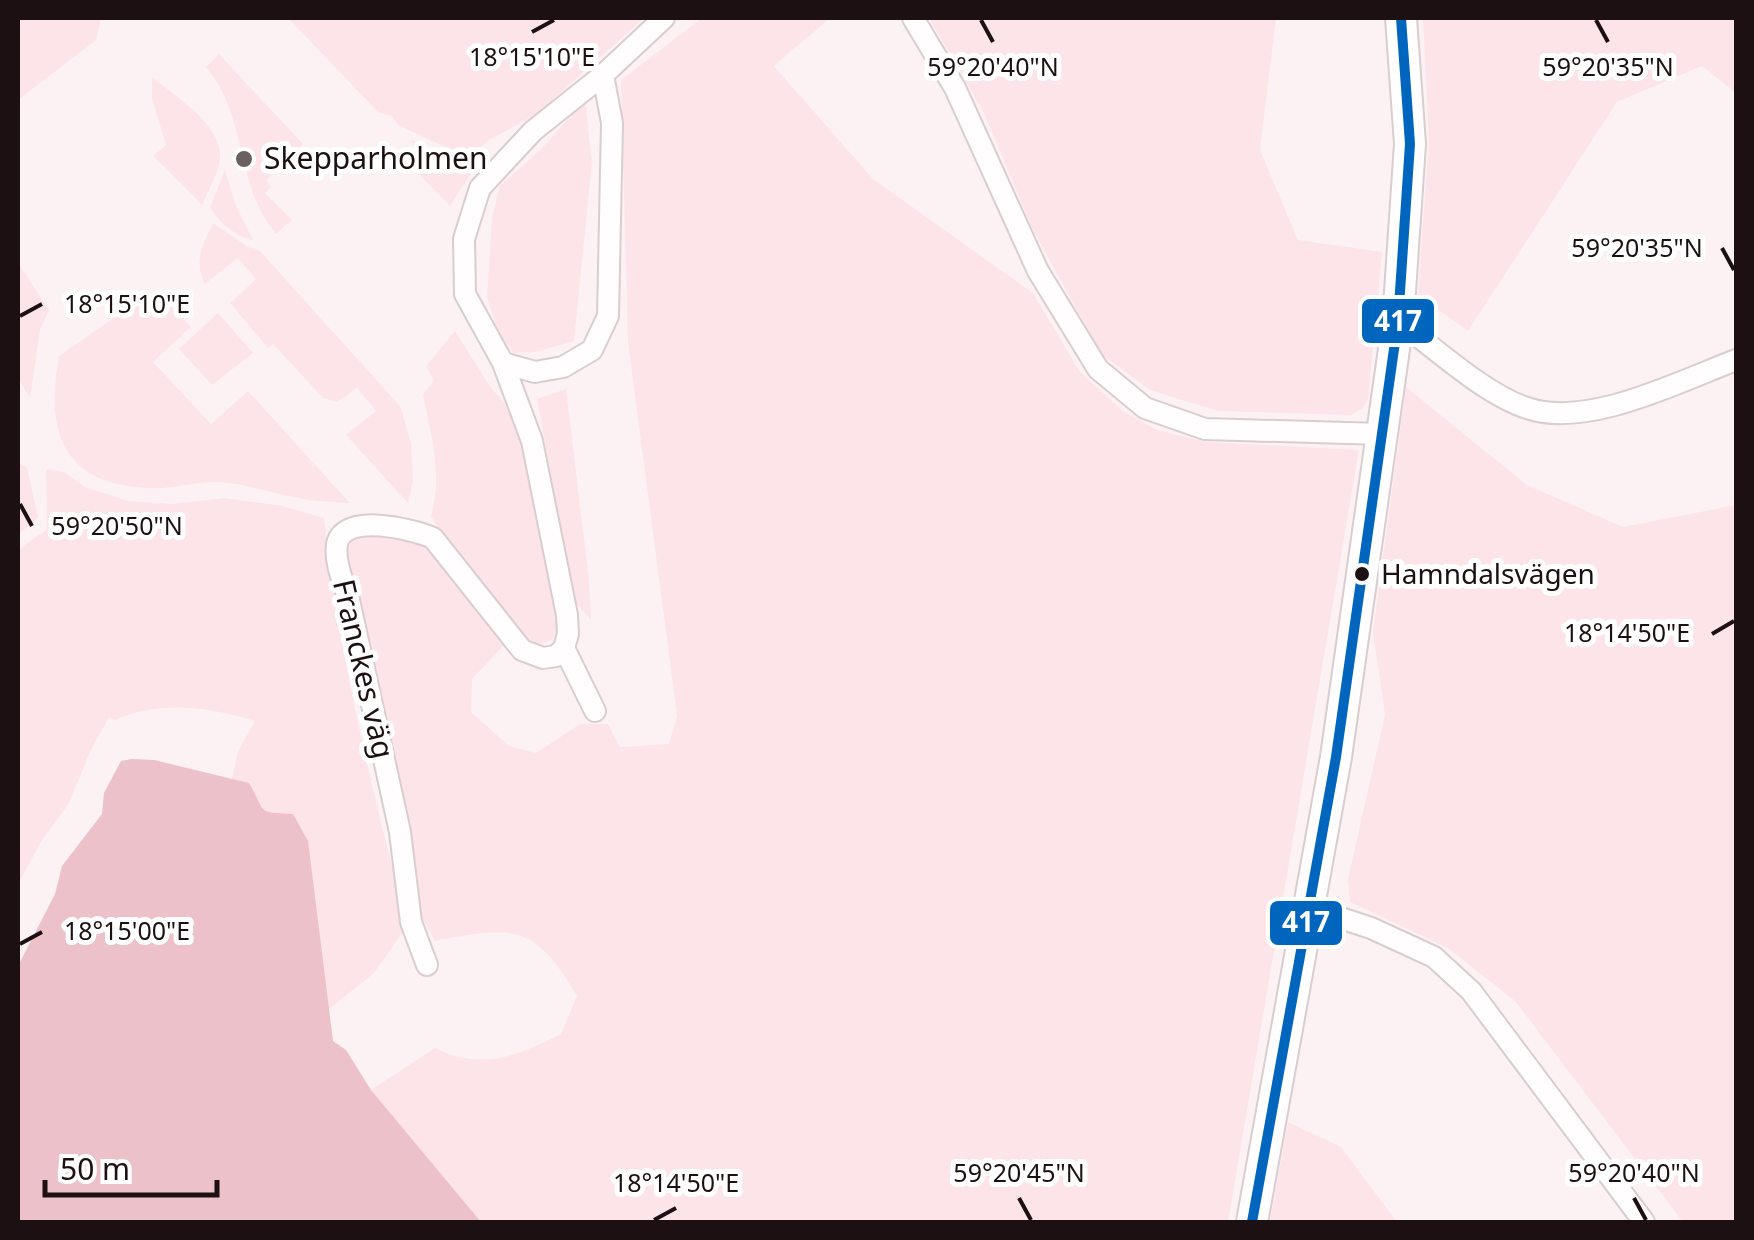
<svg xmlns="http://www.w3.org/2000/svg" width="1754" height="1240" viewBox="0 0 1754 1240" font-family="'Noto Sans',sans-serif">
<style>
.green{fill:#fde4e8}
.water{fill:#ecc1c9}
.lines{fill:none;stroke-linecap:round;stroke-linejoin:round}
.street-casing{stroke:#d9cdcf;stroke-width:24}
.secondary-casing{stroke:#d9cdcf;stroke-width:34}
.street{stroke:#fffdfd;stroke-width:20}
.secondary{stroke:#fffdfd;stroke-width:30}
.bus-1-casing{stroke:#fff;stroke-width:18}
.bus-1{stroke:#0065bd;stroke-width:10}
.ticks{fill:none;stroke:#1c1012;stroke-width:4}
.poi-dot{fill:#6a5f61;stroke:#fff;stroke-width:4}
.bus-dot{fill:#1c1012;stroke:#fff;stroke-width:4}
.labels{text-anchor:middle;stroke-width:10;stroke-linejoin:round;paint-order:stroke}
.bus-label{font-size:28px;fill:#1c1012;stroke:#fff;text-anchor:start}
.poi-label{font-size:30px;fill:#1c1012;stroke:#fff;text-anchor:start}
.street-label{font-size:30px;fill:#1c1012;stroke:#fff}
.ticks-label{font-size:25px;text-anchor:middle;fill:#1c1012;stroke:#fff;stroke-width:10;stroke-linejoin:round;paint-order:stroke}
.line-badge{stroke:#fff;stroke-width:4}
.badge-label{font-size:28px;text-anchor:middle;font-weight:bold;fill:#fff}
</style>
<rect width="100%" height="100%" fill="#fcf2f4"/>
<path class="green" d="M 18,18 L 101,18 L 96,40 L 18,100 Z
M 288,18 L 644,18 L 537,114 L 489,140 L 469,158 L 398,125 L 392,116 L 379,113 Z
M 702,18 L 830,18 L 774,66 L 873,179 L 1033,293 L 1080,372 L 1123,411 L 1157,430 L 1207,442 L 1359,450 L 1228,1222 L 481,1222 L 371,1090 L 435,1048 C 482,1071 517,1056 561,1034 L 577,996 C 534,923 513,926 435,941 L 423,919 L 346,556 L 352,539 C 429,512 466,593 503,646 L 472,679 L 471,712 L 509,746 L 536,753 L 580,724 L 608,724 L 620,747 L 669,744 L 677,716 L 628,342 L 621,80 Z
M 929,18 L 1276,18 L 1260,150 L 1298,240 L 1382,252 L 1368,400 L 1363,408 L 1351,415 L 1218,411 L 1150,390 L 1101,354 L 1032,228 L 984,113 Z
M 1423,18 L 1736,18 L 1736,93 L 1702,66 L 1617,102 L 1468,331 L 1418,295 L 1429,140 Z
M 219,54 L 303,144 L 266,180 L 271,187 L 265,193 L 292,220 L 276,234 C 234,183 248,116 206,67 Z
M 152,77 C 174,96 217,120 220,153 C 222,167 208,191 202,205 L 153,156 L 166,145 L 152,98 Z
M 585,100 L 592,162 L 574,341 L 536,352 L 513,353 L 497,328 L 487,298 L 492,218 L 500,186 L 542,148 Z
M 410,139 L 472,172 L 450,206 L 405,160 L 417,148 Z
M 225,170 L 236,206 L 253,240 C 238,238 216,221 210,207 Z
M 213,223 L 248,247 L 259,250 L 400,406 L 411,443 L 413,481 L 408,503 L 346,435 L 376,411 L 357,388 L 337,402 L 323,398 L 273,344 L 268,348 L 230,303 L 256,279 L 238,258 L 205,284 C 193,262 203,244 213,223 Z
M 18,263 L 49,310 L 40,330 L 30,398 L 18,378 Z
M 163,296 L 191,327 L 153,362 L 211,424 L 248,391 L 350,503 C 335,502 319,502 304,499 C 276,495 248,484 220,482 C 197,481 174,489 151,488 C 63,486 45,433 59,356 L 132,305 L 146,307 Z
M 218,313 L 253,353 L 212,385 L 179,349 Z
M 455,331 L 491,388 L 504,402 L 520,432 L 559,622 L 553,639 L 540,644 L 516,633 L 445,541 L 431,516 C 443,475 431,435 423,395 L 434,380 L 426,366 Z
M 1406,387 L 1527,485 L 1623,527 L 1736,505 L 1736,1222 L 1683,1222 L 1515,1001 L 1448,948 L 1350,902 L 1348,879 L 1385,715 L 1373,632 Z
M 566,389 L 589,580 L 591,620 L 575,602 L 537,399 Z
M 18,462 L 27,468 L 38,517 L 18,535 Z
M 46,469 L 64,472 L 85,487 L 128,501 L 173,504 L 224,498 L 283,506 L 324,518 C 340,656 371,792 408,925 L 374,973 L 328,1010 L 269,813 L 260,808 L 249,783 L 232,779 L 238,751 L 255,721 C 207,707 163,700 115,720 L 109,717 L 90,752 L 68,805 L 42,840 L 18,884 L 18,550 L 47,529 Z
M 1288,1122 L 1341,1147 L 1397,1222 L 1270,1222 Z"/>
<path class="water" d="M 132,759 L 154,760 L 249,783 C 266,811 254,813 293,814 L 308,841 L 333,1041 L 346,1050 L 371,1090 L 481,1222 L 18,1222 L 18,966 L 55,894 L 62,866 L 102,814 L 104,793 L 121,761 Z"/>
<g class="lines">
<defs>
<path id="street" d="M 913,18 L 955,88 L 1038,271 L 1098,369 L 1145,408 L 1205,429 L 1382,434
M 1398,321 C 1435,348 1484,394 1527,408 C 1587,429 1680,381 1736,360
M 503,363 L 535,372 L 563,367 L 592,350 L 608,316 L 612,123 L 603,75
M 595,711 L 564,648 L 568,634 L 567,615 L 532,441 L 503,363 L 465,294 L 464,239 L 480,188 L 533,131 L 603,75 L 664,18
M 1307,907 L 1371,928 L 1434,957 L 1471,991 L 1644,1222
M 427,965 L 411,922 L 400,832 L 349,600 C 344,584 334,562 337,544 C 344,512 412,529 433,538 L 522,650 L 543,658 L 556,656 L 564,648"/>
<path id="secondary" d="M 1252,1222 L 1336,757 L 1398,321 L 1410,144 L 1401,18"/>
</defs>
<use href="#street" class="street-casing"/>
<use href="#secondary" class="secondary-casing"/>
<use href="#street" class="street"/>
<use href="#secondary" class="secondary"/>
<defs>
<path id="bus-1" d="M 1252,1222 L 1336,757 L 1398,321 L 1410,144 L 1401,18"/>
</defs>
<use href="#bus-1" class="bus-1-casing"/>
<use href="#bus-1" class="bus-1"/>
</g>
<path class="ticks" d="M 981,20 L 993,42M 1596,20 L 1608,42M 532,32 L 554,20M 1722,248 L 1734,270M 20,316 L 42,304M 20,504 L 32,526M 1712,634 L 1734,621M 20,944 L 42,932M 1019,1198 L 1031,1220M 1634,1198 L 1646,1220M 654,1220 L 676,1208"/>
<circle class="poi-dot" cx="244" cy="159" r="10"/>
<circle class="bus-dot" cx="1362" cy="574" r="9"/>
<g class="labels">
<g class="bus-label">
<text x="1381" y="584">Hamndalsvägen</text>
</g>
<g class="poi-label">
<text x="264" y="169">Skepparholmen</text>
</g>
<g class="street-label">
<text transform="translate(363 669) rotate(77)" y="10">Franckes väg</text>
</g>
</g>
<g class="ticks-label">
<text x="532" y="66">18°15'10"E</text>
<text x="993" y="76">59°20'40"N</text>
<text x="1608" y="76">59°20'35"N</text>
<text x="1637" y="257">59°20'35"N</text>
<text x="127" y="313">18°15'10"E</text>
<text x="117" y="535">59°20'50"N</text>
<text x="1627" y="642">18°14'50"E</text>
<text x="127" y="940">18°15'00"E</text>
<text x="1019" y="1182">59°20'45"N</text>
<text x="1634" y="1182">59°20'40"N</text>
<text x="676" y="1192">18°14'50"E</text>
</g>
<g class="line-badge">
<rect x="1360" y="297" width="76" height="48" rx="10" fill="#0065bd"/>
<rect x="1268" y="899" width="76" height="48" rx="10" fill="#0065bd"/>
</g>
<g class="badge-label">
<text x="1398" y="331">417</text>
<text x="1306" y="932">417</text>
</g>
<rect width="1754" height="1240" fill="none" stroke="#1c1012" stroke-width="40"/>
<path d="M45 1180v15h172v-15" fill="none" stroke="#1c1012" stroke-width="5"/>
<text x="60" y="1180" font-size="30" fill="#1c1012" stroke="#ffffff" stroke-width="8" paint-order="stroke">50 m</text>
</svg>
